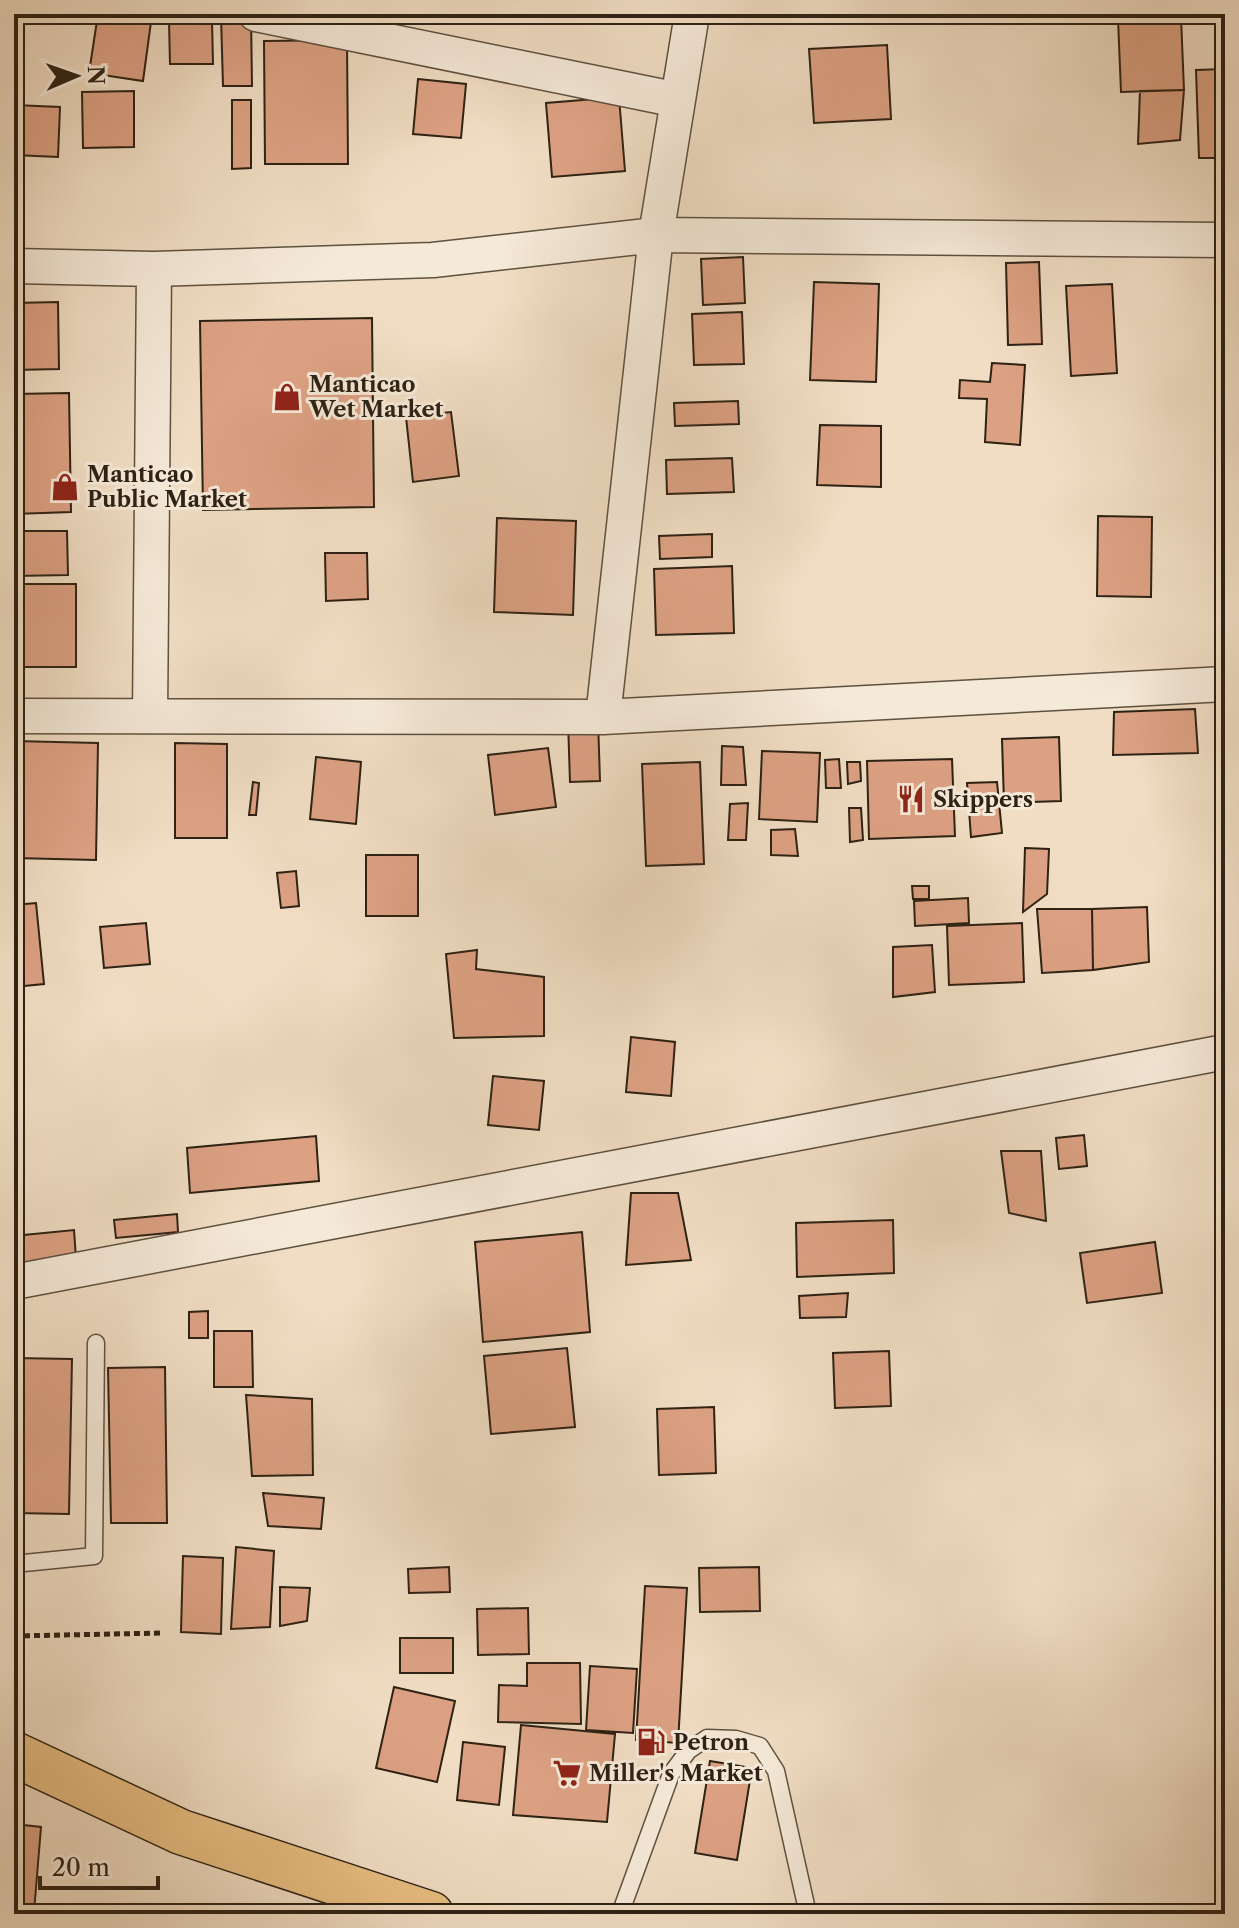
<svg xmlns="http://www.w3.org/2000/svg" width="1239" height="1928" viewBox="0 0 1239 1928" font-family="'Libre Caslon Text',serif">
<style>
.building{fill:#dca183;stroke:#2e2214;stroke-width:2}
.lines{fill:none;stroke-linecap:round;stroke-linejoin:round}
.lane-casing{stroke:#5e5140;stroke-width:19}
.street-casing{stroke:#5e5140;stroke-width:37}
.highway-casing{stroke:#2e2214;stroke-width:47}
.path{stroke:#2e2214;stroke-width:5;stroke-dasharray:6 4;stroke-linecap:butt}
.lane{stroke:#f5e9d8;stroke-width:16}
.street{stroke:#f5e9d8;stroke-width:34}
.highway{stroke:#e8be82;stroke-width:44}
.labels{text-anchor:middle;stroke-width:6;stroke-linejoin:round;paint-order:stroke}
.poi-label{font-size:22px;font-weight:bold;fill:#2e2214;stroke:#f5e9d8;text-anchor:start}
</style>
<rect width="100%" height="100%" fill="#f0ddc3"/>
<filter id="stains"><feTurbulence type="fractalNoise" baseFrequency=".0025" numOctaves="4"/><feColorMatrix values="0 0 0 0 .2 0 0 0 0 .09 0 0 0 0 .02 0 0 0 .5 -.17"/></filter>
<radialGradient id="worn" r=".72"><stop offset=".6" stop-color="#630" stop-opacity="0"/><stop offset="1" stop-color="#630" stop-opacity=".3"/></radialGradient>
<path class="building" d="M 98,14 L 151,22 L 143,81 L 89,73 Z
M 221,16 L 251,16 L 252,86 L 223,86 Z
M 1181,17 L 1184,90 L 1121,92 L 1118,19 Z
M 212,20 L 213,64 L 170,64 L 169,21 Z
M 347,40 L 348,164 L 265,164 L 264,41 Z
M 887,45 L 891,119 L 814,123 L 809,49 Z
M 1225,69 L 1225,158 L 1199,158 L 1196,70 Z
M 418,79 L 466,84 L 461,138 L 413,134 Z
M 1184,90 L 1180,140 L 1138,144 L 1140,91 Z
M 134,91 L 134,147 L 83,148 L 82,92 Z
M 619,97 L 625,171 L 552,177 L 546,103 Z
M 232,100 L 251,100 L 251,168 L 232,169 Z
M 14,105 L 60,107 L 58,157 L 14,155 Z
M 743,257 L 745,303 L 703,305 L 701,259 Z
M 1039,262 L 1042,344 L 1008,345 L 1006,263 Z
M 814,282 L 879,284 L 876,382 L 810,380 Z
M 1112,284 L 1117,373 L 1071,376 L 1066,286 Z
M 58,302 L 59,369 L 14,370 L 14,303 Z
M 742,312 L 744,364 L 694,365 L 692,314 Z
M 372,318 L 374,507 L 203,510 L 200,321 Z
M 992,363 L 1025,365 L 1020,445 L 985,442 L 987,399 L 959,398 L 960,380 L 990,382 Z
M 69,393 L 71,512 L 14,514 L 14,394 Z
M 738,401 L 739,424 L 675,426 L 674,403 Z
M 451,412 L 459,476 L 413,482 L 406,417 Z
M 820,425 L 881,426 L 881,487 L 817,485 Z
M 732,458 L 734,492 L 667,494 L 666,460 Z
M 1098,516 L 1152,517 L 1151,597 L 1097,596 Z
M 497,518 L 576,521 L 573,615 L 494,612 Z
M 14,531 L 67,531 L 68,575 L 14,576 Z
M 712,534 L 712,557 L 660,559 L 659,536 Z
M 325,553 L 367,553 L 368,599 L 326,601 Z
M 732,566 L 734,633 L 656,635 L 654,569 Z
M 14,584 L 76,584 L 76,667 L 14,667 Z
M 1195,709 L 1198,753 L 1113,755 L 1114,712 Z
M 598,720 L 600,781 L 570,782 L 568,721 Z
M 1059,737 L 1061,801 L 1004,803 L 1002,739 Z
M 14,741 L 98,743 L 96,860 L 14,858 Z
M 175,743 L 227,744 L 227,838 L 175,838 Z
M 722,746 L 743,747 L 746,785 L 721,785 Z
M 548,748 L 556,807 L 495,815 L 488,755 Z
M 762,751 L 820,753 L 817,822 L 759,819 Z
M 316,757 L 361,762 L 356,824 L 310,819 Z
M 839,759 L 841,788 L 826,788 L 825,760 Z
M 952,759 L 955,836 L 869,839 L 867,761 Z
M 700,762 L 704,864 L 646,866 L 642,764 Z
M 847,762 L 860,762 L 861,781 L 848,784 Z
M 253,782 L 259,783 L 256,815 L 249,815 Z
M 997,782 L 1002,833 L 971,837 L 967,783 Z
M 748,803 L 746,840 L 728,840 L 730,804 Z
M 849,808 L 861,808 L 863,840 L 850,842 Z
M 795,829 L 798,856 L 771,855 L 771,830 Z
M 1025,848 L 1049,849 L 1047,894 L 1023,912 Z
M 366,855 L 418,855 L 418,916 L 366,916 Z
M 296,871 L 299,906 L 281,908 L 277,873 Z
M 912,886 L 929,886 L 929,899 L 913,899 Z
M 968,898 L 969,923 L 915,926 L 914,901 Z
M 36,903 L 44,984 L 14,987 L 14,905 Z
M 1147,907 L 1149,962 L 1093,970 L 1092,909 Z
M 1037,909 L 1092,909 L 1093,970 L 1042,973 Z
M 146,923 L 150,964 L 104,968 L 100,927 Z
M 1022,923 L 1024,982 L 949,985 L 947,926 Z
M 932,945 L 935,992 L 893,997 L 893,947 Z
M 477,950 L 476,969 L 544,977 L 544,1036 L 454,1038 L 446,954 Z
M 631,1037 L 675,1042 L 671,1096 L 626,1092 Z
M 493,1076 L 544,1081 L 539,1130 L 488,1125 Z
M 1084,1135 L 1087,1166 L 1059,1169 L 1056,1138 Z
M 316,1136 L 319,1181 L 190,1193 L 187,1148 Z
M 1001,1151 L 1041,1151 L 1046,1221 L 1009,1213 Z
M 631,1193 L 678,1193 L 691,1260 L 626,1265 Z
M 177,1214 L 178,1232 L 116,1238 L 114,1220 Z
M 893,1220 L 894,1273 L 797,1277 L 796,1223 Z
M 74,1230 L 77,1272 L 14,1278 L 14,1236 Z
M 582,1232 L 590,1332 L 483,1342 L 475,1242 Z
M 1155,1242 L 1162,1293 L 1087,1303 L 1080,1253 Z
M 848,1293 L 846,1317 L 800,1318 L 799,1296 Z
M 208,1311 L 208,1338 L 189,1338 L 189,1312 Z
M 214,1331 L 252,1331 L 253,1387 L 214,1387 Z
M 567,1348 L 575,1427 L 491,1434 L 484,1356 Z
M 889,1351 L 891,1406 L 835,1408 L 833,1353 Z
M 14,1358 L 72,1359 L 69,1514 L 14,1513 Z
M 165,1367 L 167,1523 L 111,1523 L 108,1368 Z
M 246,1395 L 312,1399 L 313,1475 L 252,1476 Z
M 714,1407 L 716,1473 L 659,1475 L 657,1409 Z
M 263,1493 L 324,1498 L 321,1529 L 268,1526 Z
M 236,1547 L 274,1551 L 270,1627 L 231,1629 Z
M 183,1556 L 223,1558 L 221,1634 L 181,1632 Z
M 449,1567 L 450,1592 L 409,1593 L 408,1569 Z
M 759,1567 L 760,1611 L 700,1612 L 699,1568 Z
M 645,1586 L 687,1588 L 678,1743 L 636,1740 Z
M 280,1587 L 310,1588 L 307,1621 L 280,1626 Z
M 528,1608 L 529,1654 L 478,1655 L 477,1609 Z
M 400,1638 L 453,1638 L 453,1673 L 400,1673 Z
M 527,1663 L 580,1663 L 581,1724 L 498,1722 L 499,1685 L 527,1686 Z
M 590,1666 L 637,1669 L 633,1733 L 586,1730 Z
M 394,1687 L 455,1701 L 437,1782 L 376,1768 Z
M 521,1725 L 615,1734 L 607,1822 L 513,1815 Z
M 463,1742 L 505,1747 L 499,1805 L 457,1800 Z
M 710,1761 L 752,1768 L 737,1860 L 695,1853 Z
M 14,1824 L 41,1827 L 34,1912 L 14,1910 Z
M 306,1904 L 306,1914 L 267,1914 L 267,1905 Z
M 77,1906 L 167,1914 L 76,1914 Z"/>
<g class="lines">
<defs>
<path id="lane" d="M 14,1564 L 94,1556 L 96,1343
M 620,1914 L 671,1774 L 688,1751 L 707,1738 L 736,1739 L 760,1746 L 776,1771 L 808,1914"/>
<path id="street" d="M 256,14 L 678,100
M 14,266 L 154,269 L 433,260 L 656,235 L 1225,240
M 14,716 L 603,717 L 1225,684
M 150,716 L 154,269
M 603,717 L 656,235 L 692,14
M 14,1282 L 1225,1052"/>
<path id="highway" d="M 14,1754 L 181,1832 L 431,1914"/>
</defs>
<use href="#lane" class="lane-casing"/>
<use href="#street" class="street-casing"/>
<use href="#highway" class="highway-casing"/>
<path class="path" d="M 14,1636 L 163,1633"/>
<use href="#lane" class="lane"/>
<use href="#street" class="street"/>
<use href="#highway" class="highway"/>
</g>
<defs>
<symbol id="shop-bare" viewBox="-9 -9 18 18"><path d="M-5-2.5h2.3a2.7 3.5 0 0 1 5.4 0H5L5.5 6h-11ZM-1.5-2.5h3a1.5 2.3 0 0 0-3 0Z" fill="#8f2418" stroke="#f5e9d8" stroke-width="2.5" paint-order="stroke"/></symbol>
<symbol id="restaurant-bare" viewBox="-9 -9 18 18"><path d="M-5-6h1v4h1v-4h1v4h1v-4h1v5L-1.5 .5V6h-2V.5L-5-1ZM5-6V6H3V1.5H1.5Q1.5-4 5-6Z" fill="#8f2418" stroke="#f5e9d8" stroke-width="2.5" paint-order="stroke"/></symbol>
<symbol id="fuel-bare" viewBox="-9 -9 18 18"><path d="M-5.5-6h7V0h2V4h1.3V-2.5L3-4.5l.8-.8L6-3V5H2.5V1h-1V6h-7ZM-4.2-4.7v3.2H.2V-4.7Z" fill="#8f2418" stroke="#f5e9d8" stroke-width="2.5" paint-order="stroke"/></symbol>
<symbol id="supermarket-bare" viewBox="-9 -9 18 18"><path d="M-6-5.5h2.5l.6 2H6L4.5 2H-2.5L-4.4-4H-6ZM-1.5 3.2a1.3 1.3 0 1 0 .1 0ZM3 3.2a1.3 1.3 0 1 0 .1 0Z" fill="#8f2418" stroke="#f5e9d8" stroke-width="2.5" paint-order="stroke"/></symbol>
</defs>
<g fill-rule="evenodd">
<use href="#shop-bare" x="267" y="377" width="40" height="40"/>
<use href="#shop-bare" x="45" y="467" width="40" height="40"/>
<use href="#restaurant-bare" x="891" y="779" width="40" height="40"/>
<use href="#fuel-bare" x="631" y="1722" width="40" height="40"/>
<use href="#supermarket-bare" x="547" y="1753" width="40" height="40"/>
</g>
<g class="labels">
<g class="poi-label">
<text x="309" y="392">Manticao<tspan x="309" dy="25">Wet Market</tspan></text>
<text x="87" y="482">Manticao<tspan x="87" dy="25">Public Market</tspan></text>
<text x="933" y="807">Skippers</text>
<text x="673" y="1750">Petron</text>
<text x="589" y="1781">Miller's Market</text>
</g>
</g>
<rect width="1239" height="1928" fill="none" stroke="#f0ddc3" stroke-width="48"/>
<rect x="16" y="16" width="1207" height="1896" fill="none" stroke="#2e2214" stroke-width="4"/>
<rect x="24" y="24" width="1191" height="1880" fill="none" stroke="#2e2214" stroke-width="2"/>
<g transform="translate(76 76) rotate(88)" stroke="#f5e9d8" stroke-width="6" paint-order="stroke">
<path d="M0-6L14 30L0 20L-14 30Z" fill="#2e2214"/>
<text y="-12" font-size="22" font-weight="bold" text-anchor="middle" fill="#2e2214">N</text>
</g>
<path d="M40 1876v12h118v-12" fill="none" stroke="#2e2214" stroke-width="4"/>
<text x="52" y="1876" font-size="24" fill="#2e2214" stroke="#f5e9d8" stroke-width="6" paint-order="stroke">20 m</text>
<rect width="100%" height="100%" filter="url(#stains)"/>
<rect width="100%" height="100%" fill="url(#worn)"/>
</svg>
